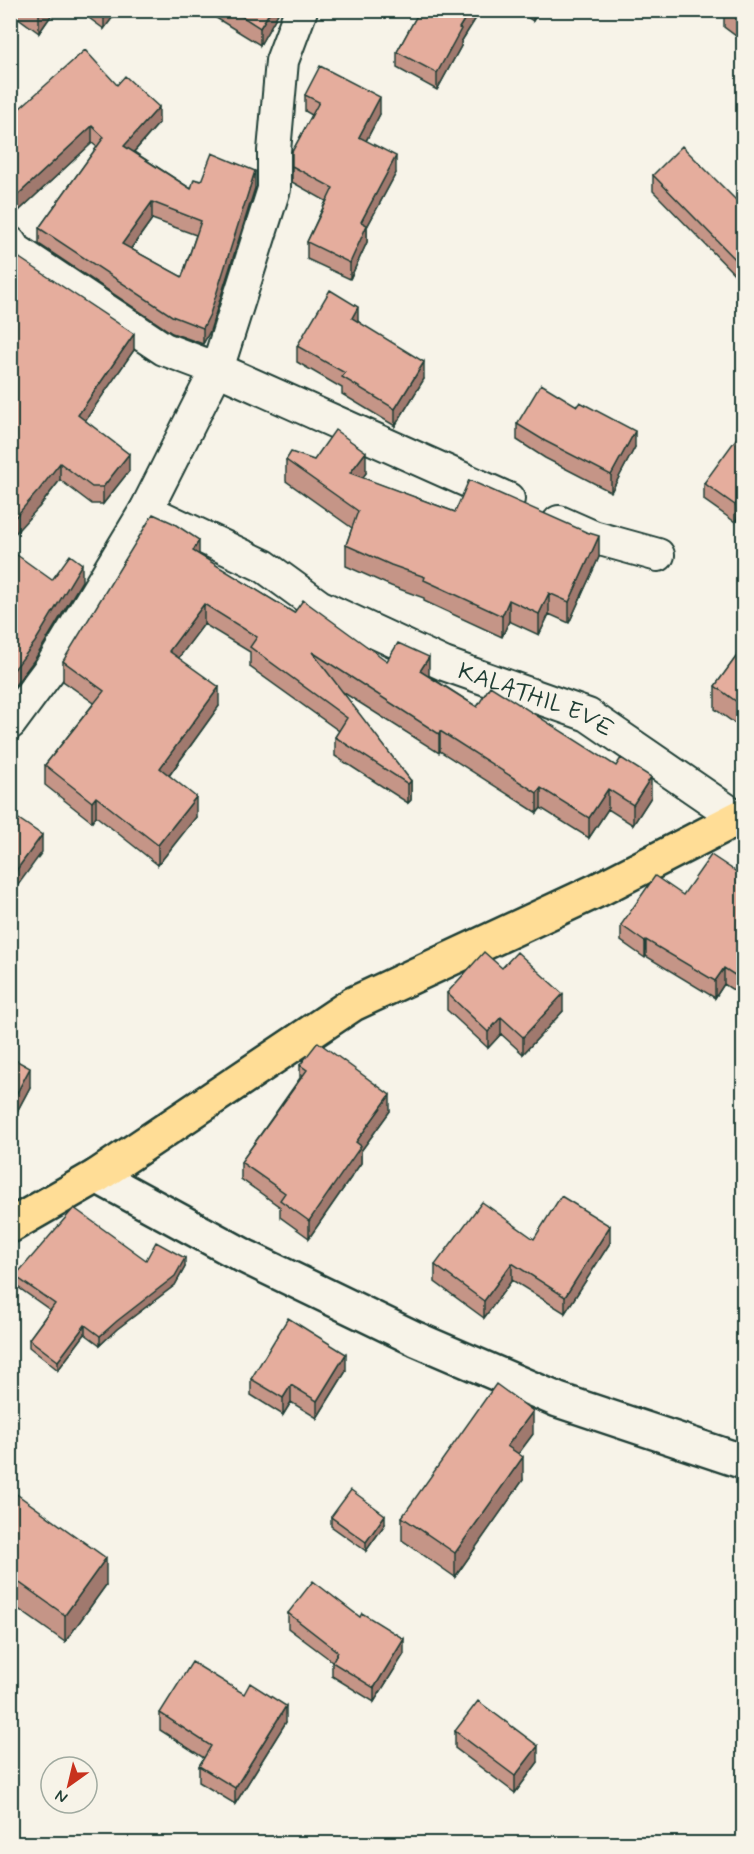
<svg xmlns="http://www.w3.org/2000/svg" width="754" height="1854" viewBox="0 0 754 1854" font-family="Mynerve,sans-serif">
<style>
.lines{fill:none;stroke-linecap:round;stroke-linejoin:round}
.street-casing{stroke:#1f3d34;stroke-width:36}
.secondary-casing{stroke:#1f3d34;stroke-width:38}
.primary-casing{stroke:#1f3d34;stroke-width:38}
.street{stroke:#f7f3e8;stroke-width:32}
.secondary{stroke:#f7f3e8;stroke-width:33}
.primary{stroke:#ffdd96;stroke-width:33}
.wall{fill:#c59587;stroke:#1f3d34;stroke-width:1.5;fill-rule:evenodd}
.shaded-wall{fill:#a0796e;stroke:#1f3d34;stroke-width:1.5}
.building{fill:#e5ad9d;stroke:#1f3d34;stroke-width:1.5;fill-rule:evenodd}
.labels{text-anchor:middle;stroke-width:5;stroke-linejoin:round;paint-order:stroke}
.street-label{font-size:24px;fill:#1f3d34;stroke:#f7f3e8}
</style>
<rect width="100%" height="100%" fill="#f7f3e8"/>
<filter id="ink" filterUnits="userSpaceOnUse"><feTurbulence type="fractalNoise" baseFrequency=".0167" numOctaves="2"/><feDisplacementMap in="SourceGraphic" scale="12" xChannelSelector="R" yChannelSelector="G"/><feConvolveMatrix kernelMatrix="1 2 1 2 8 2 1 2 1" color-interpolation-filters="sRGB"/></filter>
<g filter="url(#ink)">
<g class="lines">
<defs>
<g id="street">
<path d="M 10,243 L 14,249 L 164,349 L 217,369 L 508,499"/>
<path id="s1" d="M 146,510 L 264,566 L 319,606 L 444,664 L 588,715 L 738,818"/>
<path d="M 559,522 L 593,537 L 658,555"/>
<path d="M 10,723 L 50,669 L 146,510 L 217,369 L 274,189 L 274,151 L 282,61 L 301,10"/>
</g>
<path id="secondary" d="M 97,1176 L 244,1256 L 416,1339 L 558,1400 L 744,1462"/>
<path id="primary" d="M 10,1226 L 97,1176 L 353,1004 L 598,890 L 744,815"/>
</defs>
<use href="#street" class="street-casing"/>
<use href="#secondary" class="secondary-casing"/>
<use href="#primary" class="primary-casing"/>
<use href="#street" class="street"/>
<use href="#secondary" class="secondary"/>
<use href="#primary" class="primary"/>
</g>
<path class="wall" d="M 13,10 L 55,10 L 39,33 L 13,14 Z
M 78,10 L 118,10 L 104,29 Z
M 213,10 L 280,10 L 260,45 L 213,16 Z
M 420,10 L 481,10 L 461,42 L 461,46 L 437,90 L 397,68 L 397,52 Z
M 516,10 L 540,10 L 533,21 Z
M 724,10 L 744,10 L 744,42 L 724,27 Z
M 117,85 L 159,123 L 134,152 L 191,189 L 201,181 L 255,188 L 210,331 L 203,344 L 172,333 L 39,244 L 39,228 L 97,147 L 92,143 L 10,219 ZM 152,219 L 196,235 L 182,277 L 131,249 Z
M 305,95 L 380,114 L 366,141 L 396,173 L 367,227 L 367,242 L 350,279 L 307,259 L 307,242 L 326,201 L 292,182 L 292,152 L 312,115 L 305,111 Z
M 653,175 L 744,208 L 741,281 L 653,191 Z
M 10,268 L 134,350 L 85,420 L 129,471 L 103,504 L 92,504 L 60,480 L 39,507 Z
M 358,321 L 424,379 L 395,426 L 342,394 L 342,388 L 297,362 L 297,346 Z
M 517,424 L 635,447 L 611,492 L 545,458 L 517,440 Z
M 744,438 L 744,509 L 735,522 L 704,500 L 704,483 Z
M 286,460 L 314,460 L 366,473 L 362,478 L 455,512 L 599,557 L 569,623 L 549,614 L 539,635 L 509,621 L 502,637 L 424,601 L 424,598 L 391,586 L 346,566 L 346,545 L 352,528 L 286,481 Z
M 199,555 L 294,613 L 387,661 L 429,676 L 477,707 L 651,797 L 633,825 L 608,809 L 589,838 L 541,808 L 537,813 L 440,751 L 439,753 L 341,691 L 411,781 L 411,800 L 408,803 L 335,756 L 335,737 L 339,731 L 250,667 L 250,652 L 204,624 L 178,658 L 219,706 L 169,776 L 196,817 L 158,865 L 96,816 L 92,822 L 45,785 L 45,765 L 94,703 L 63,681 L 63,661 Z
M 744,646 L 744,730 L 715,709 L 715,686 Z
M 744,877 L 744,997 L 724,984 L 715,998 L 646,956 L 645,958 L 621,941 L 621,925 L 683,895 Z
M 502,968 L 563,1011 L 523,1054 L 501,1034 L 488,1048 L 447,1010 L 447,993 Z
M 10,1057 L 30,1087 L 13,1119 L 10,1118 Z
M 300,1065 L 390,1111 L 361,1151 L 361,1163 L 309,1238 L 280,1217 L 280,1207 L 241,1179 L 241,1162 L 300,1078 Z
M 534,1239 L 610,1243 L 565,1313 L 512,1280 L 484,1318 L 435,1282 L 435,1265 Z
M 146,1260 L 185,1267 L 175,1285 L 117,1329 L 100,1345 L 85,1334 L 58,1370 L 29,1347 L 29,1339 L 50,1310 L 15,1285 L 15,1276 Z
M 346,1371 L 317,1418 L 291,1402 L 283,1415 L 251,1395 L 251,1379 Z
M 533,1434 L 518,1454 L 523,1480 L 455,1577 L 402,1540 L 402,1517 Z
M 10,1493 L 106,1585 L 65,1642 L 10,1603 Z
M 331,1517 L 385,1524 L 366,1551 L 331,1526 Z
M 288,1613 L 404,1654 L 374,1702 L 332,1676 L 332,1661 L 288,1628 Z
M 244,1694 L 286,1722 L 235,1804 L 199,1782 L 199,1766 L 204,1758 L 160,1730 L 160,1713 Z
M 455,1731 L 538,1762 L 515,1793 L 455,1748 Z"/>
<path class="shaded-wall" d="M 39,10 L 55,10 L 39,33 Z
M 104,10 L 118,10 L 104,29 Z
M 271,10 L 280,10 L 260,45 L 260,28 Z
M 470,10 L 481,10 L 461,42 L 461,46 L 437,90 L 437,73 L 459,28 Z
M 533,10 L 540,10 L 533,21 Z
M 380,97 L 380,114 L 359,154 L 359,137 Z
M 159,107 L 159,123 L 124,163 L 124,146 Z
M 92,126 L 92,143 L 10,219 L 10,202 Z
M 396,156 L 396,173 L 367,227 L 367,242 L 350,279 L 350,263 L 361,222 Z
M 255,171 L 255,188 L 210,331 L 203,344 L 203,328 Z
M 152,202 L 152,219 L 122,261 L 122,244 Z
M 744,262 L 744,279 L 741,281 L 741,265 Z
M 358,307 L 358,324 L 352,318 Z
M 134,334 L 134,350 L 78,431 L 78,415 Z
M 424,362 L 424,379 L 395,426 L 395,409 Z
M 635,431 L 635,447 L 611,492 L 611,475 Z
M 366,452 L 366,473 L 350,495 L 350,473 Z
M 129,454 L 129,471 L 103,504 L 103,487 Z
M 60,463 L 60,480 L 39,507 L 10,539 L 10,523 Z
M 744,493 L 744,509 L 735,522 L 735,505 Z
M 599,536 L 599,557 L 569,623 L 569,602 Z
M 199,540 L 199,560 L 193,551 Z
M 82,564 L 82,581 L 35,659 L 10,692 L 10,675 Z
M 549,593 L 549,614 L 539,635 L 539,614 Z
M 509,600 L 509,621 L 502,637 L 502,616 Z
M 204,604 L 204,624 L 169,671 L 169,651 Z
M 429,657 L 429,677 L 420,671 Z
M 219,687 L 219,706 L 160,788 L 160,768 Z
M 440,731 L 440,751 L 439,753 L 439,734 Z
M 651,777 L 651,797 L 633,825 L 633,805 Z
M 411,781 L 411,800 L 408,803 L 408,784 Z
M 541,788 L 541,808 L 537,813 L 537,793 Z
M 608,789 L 608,809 L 589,838 L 589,818 Z
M 96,797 L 96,816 L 92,822 L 92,802 Z
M 196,797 L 196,817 L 158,865 L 158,845 Z
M 42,835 L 42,852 L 10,896 L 10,879 Z
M 646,940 L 646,956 L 645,958 L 645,942 Z
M 724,968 L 724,984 L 715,998 L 715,981 Z
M 563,994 L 563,1011 L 523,1054 L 523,1037 Z
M 501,1017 L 501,1034 L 488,1048 L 488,1032 Z
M 30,1068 L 30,1087 L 13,1119 L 13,1100 Z
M 390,1095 L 390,1111 L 361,1151 L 361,1163 L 309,1238 L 309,1221 L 356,1142 Z
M 610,1226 L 610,1243 L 565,1313 L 565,1297 Z
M 185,1258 L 185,1267 L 175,1285 L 117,1329 L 100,1345 L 100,1336 Z
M 512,1263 L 512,1280 L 484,1318 L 484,1301 Z
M 85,1325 L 85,1334 L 58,1370 L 58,1361 Z
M 346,1354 L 346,1371 L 317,1418 L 317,1401 Z
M 291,1385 L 291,1402 L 283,1415 L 283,1398 Z
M 533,1411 L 533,1434 L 507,1469 L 507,1446 Z
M 523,1457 L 523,1480 L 455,1577 L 455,1553 Z
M 385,1515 L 385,1524 L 366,1551 L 366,1542 Z
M 106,1558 L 106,1585 L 65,1642 L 65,1615 Z
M 404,1639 L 404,1654 L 374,1702 L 374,1688 Z
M 286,1706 L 286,1722 L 235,1804 L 235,1788 Z
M 538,1746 L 538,1762 L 515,1793 L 515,1776 Z"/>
<path class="building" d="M 232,10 L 271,10 L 260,28 Z
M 420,10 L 470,10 L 459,28 L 461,29 L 437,73 L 397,52 Z
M 732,10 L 744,10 L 744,19 Z
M 85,50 L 117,85 L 125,76 L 159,107 L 124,146 L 191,189 L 194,179 L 201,181 L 212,153 L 255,171 L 210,314 L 203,328 L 172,316 L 39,228 L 104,137 L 92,126 L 10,202 L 10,117 ZM 152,202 L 201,221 L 182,277 L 122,244 Z
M 320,66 L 380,97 L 359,137 L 396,156 L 361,222 L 367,225 L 350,263 L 307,242 L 333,188 L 292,166 L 292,152 L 319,102 L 305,95 Z
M 682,146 L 744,208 L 744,262 L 741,265 L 653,175 Z
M 18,257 L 134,334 L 78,415 L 129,454 L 103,487 L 92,487 L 60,463 L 39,490 L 10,523 L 10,268 Z
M 330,290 L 358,307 L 352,318 L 424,362 L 395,409 L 342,377 L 345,373 L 297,346 Z
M 541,384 L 577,406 L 580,402 L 635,431 L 611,475 L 545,441 L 517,424 Z
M 335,430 L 366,452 L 350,473 L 455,512 L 469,480 L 586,532 L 599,536 L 569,602 L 549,593 L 539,614 L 509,600 L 502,616 L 424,580 L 425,577 L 391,565 L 346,545 L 358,511 L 286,460 L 291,452 L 314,460 Z
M 739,435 L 744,438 L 744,493 L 735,505 L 704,483 Z
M 153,514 L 173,523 L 199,540 L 193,551 L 294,613 L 303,600 L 387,661 L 398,643 L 429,657 L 420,671 L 477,707 L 490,686 L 616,766 L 621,758 L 651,777 L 633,805 L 608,789 L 589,818 L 541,788 L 537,793 L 440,731 L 439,734 L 312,652 L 411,781 L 408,784 L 335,737 L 347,718 L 250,647 L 257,637 L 204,604 L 169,651 L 219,687 L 160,768 L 196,797 L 158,845 L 96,797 L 92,802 L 45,765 L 104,691 L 63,661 Z
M 10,550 L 52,580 L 70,555 L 82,564 L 35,642 L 10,675 Z
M 744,646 L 744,707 L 715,686 Z
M 10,813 L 42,835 L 10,879 Z
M 711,855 L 744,877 L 744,981 L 724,968 L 715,981 L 646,940 L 645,942 L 621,925 L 655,876 L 683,895 Z
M 484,952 L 502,968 L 517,952 L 563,994 L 523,1037 L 501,1017 L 488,1032 L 447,993 Z
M 318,1042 L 390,1095 L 356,1142 L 361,1146 L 309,1221 L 280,1200 L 285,1193 L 241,1162 L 307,1070 L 300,1065 Z
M 10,1057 L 30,1068 L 13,1100 L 10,1099 Z
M 561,1196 L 610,1226 L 565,1297 L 512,1263 L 484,1301 L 435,1265 L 482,1202 L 534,1239 Z
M 74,1208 L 146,1260 L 156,1242 L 185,1258 L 175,1276 L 117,1321 L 100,1336 L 85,1325 L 58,1361 L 29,1339 L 55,1304 L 15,1276 Z
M 288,1318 L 346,1354 L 317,1401 L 291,1385 L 283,1398 L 251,1379 Z
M 496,1384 L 533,1411 L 507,1446 L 523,1457 L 455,1553 L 402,1517 Z
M 351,1490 L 385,1515 L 366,1542 L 331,1517 Z
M 10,1493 L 13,1495 L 15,1493 L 106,1558 L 65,1615 L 10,1576 L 10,1562 L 16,1555 L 10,1551 Z
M 313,1581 L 360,1617 L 362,1613 L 404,1639 L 374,1688 L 332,1662 L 338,1652 L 288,1613 Z
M 192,1662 L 244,1694 L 250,1683 L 286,1706 L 235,1788 L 199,1766 L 211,1746 L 160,1713 Z
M 478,1701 L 538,1746 L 515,1776 L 455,1731 Z"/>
</g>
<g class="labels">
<g class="street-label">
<text dy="8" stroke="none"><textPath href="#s1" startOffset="435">KALATHIL EVE</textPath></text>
</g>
</g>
<rect width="754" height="1854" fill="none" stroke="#f7f3e8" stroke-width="36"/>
<rect x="18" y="18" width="718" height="1818" fill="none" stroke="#1f3d34" stroke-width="2" filter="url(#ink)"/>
<g transform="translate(69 1785) rotate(214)"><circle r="28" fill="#f7f3e8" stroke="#a1aaa0" stroke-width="1.5"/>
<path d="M0-4.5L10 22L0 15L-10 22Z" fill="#c8321e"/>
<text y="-9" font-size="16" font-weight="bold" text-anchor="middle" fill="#1f3d34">N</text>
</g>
</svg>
